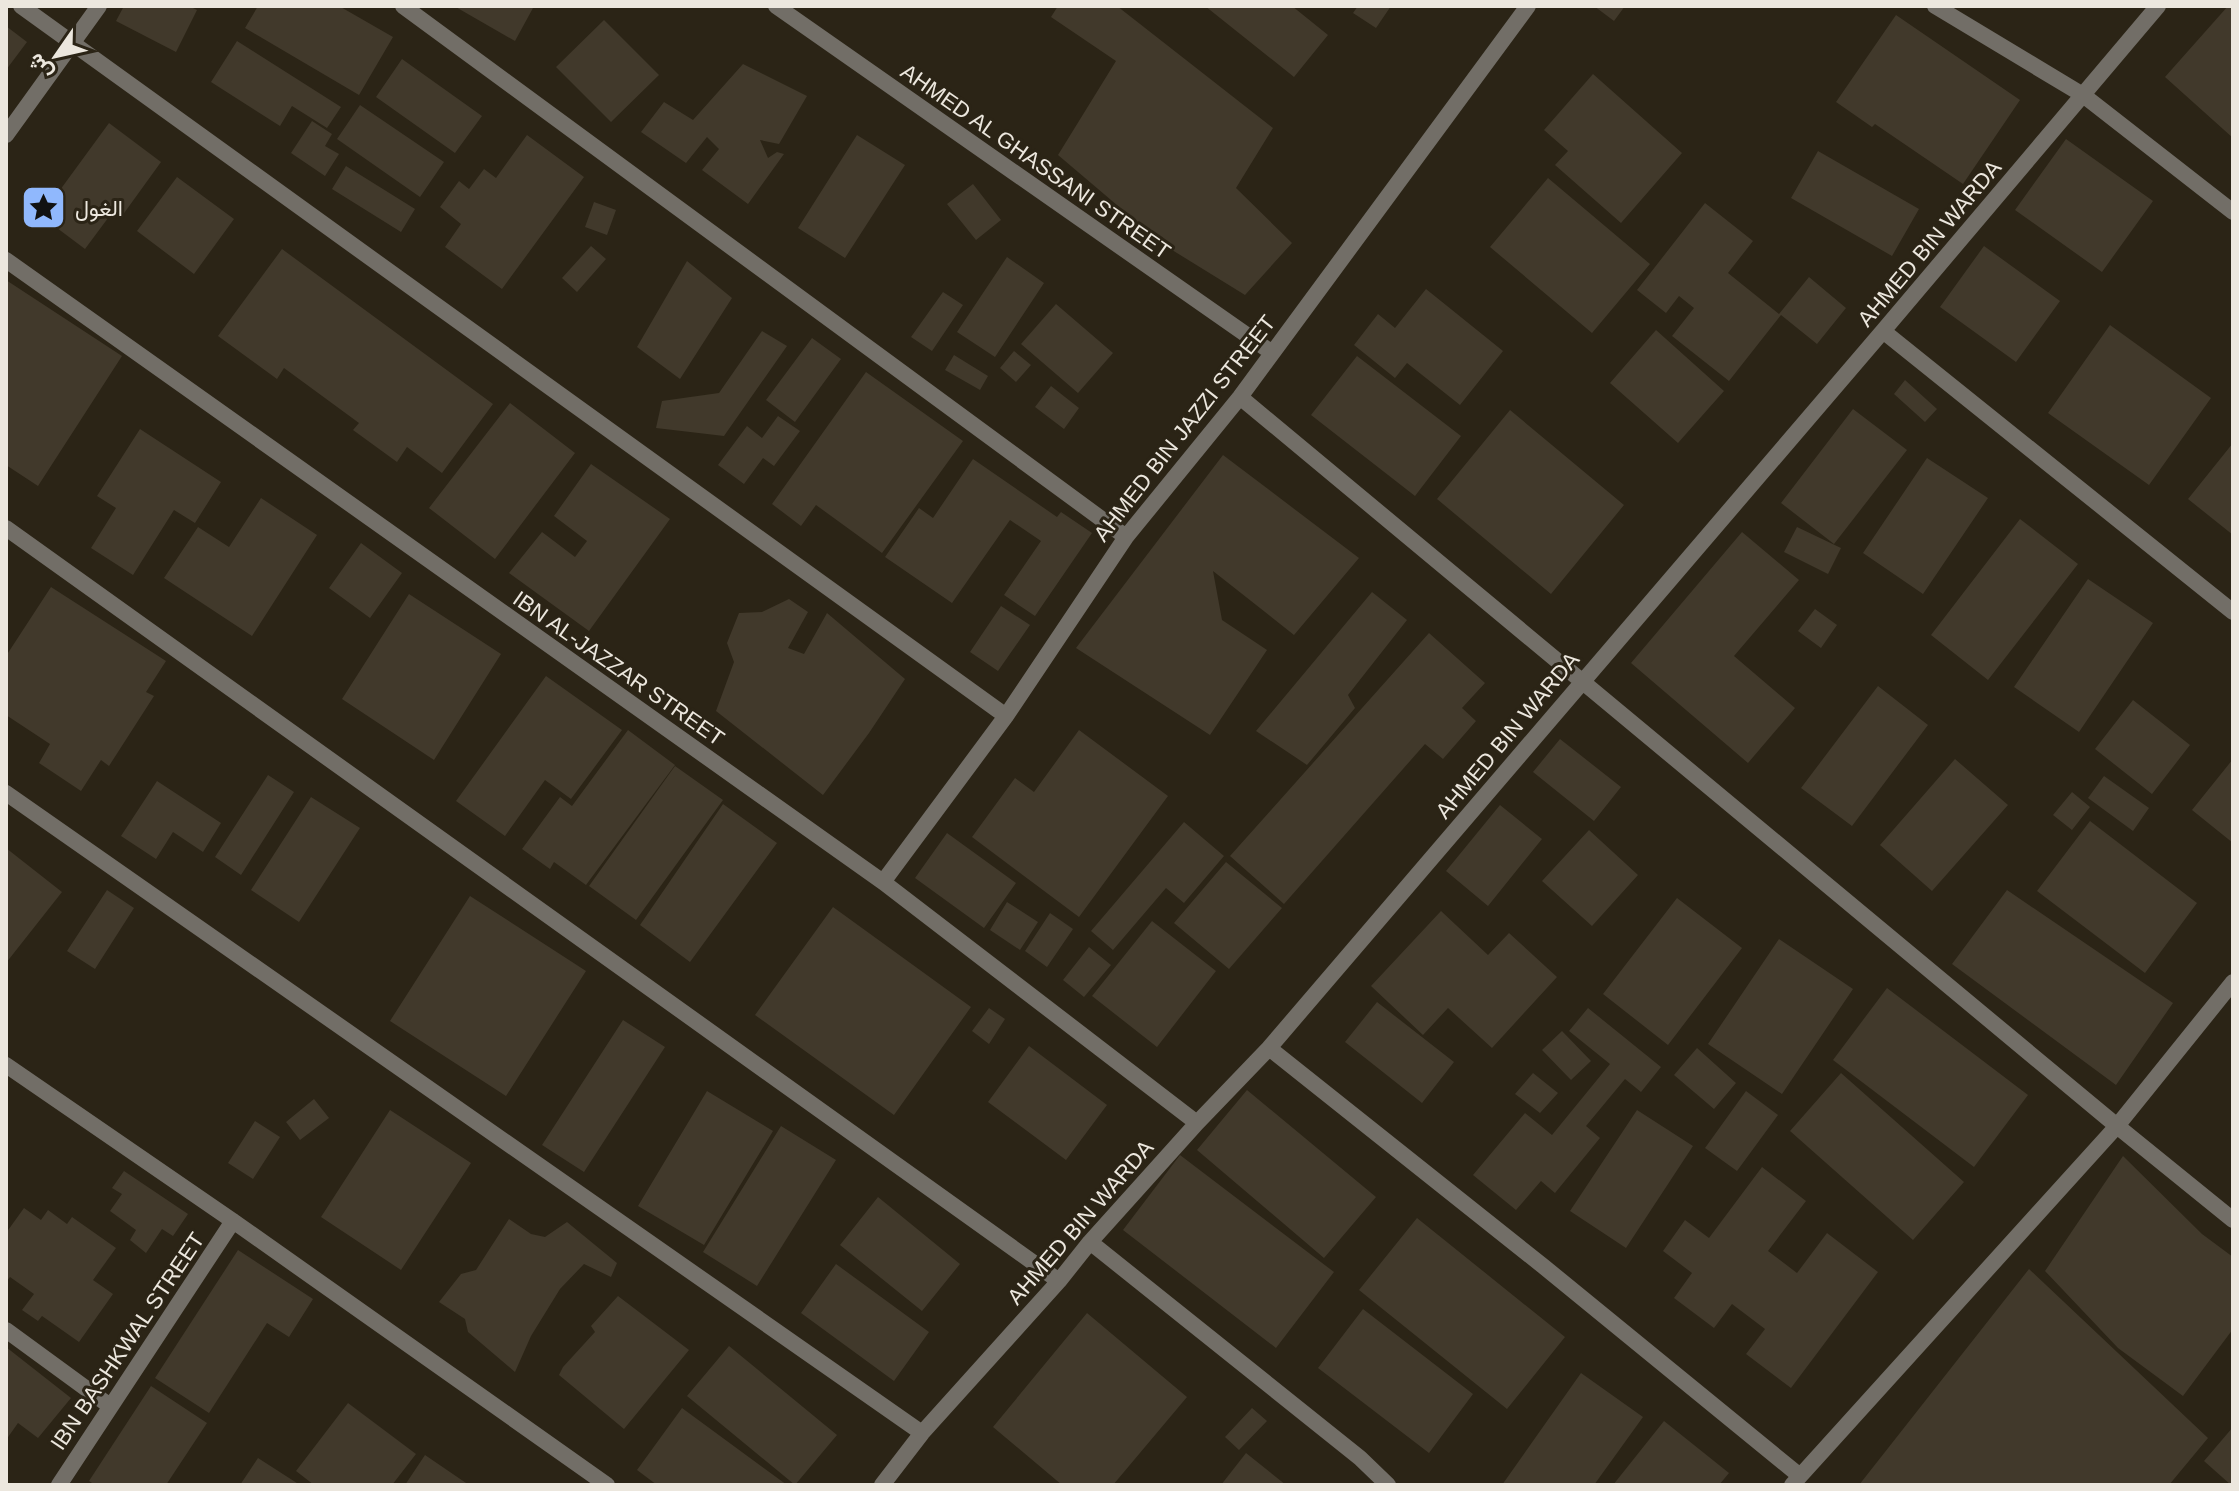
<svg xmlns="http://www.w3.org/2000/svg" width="2239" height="1491" viewBox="0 0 2239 1491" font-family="Arial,Vazirmatn,sans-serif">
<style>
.building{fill:#41392b}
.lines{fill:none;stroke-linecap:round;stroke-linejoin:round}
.street{stroke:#726e67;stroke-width:16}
.labels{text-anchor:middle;stroke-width:6;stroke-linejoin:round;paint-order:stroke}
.street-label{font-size:22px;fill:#ece7de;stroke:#2b2416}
.poi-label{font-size:22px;fill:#ece7de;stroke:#2b2416;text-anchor:start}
</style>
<rect width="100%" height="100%" fill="#2b2416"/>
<path class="building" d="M 124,6 L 189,6 L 197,10 L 176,52 L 116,21 Z
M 258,6 L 339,6 L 393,37 L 359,95 L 245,28 Z
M 454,6 L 530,6 L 533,8 L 515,41 Z
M 1058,6 L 1117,6 L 1273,128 L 1236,188 L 1292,243 L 1245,295 L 1164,245 L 1058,155 L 1116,61 L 1051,17 Z
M 1205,6 L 1292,6 L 1328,35 L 1294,77 Z
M 1358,6 L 1391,6 L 1376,28 L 1353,13 Z
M 1594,6 L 1625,6 L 1614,21 Z
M 2228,6 L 2233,6 L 2233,138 L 2165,77 Z
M 1896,15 L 2020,100 L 1963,184 L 1875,124 L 1872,127 L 1836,102 Z
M 604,20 L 659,75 L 611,122 L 556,67 Z
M 6,26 L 27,42 L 6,70 Z
M 237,41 L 341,107 L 327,128 L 292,106 L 280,126 L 211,82 Z
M 402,59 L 482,116 L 455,153 L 376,97 Z
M 743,64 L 807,96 L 779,144 L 760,140 L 768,158 L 777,152 L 784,154 L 748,204 L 702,170 L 719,149 L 707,137 L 686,163 L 641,132 L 664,102 L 693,120 Z
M 1593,74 L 1682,153 L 1621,223 L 1555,165 L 1568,151 L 1544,130 Z
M 360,105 L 444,162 L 420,197 L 337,139 Z
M 312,121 L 332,134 L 325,146 L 339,154 L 325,176 L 291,153 Z
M 109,123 L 161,162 L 122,216 L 114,210 L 85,249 L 41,216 Z
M 527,135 L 584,177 L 502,289 L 445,247 L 461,224 L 440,207 L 459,181 L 469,189 L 484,169 L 496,178 Z
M 857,135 L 905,165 L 845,258 L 798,228 Z
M 2066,139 L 2153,201 L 2102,272 L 2015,210 Z
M 1818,151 L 1919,209 L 1892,256 L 1791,198 Z
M 346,166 L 415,209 L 401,232 L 332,189 Z
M 177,177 L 234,219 L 194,274 L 137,231 Z
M 1548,178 L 1650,264 L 1592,333 L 1490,247 Z
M 973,184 L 1001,220 L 976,240 L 947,204 Z
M 594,202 L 616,210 L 607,235 L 585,227 Z
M 1705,203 L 1753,241 L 1728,273 L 1779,314 L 1809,277 L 1846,308 L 1817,344 L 1781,315 L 1729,381 L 1672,336 L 1694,308 L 1679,296 L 1666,313 L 1637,290 Z
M 591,246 L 606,259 L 577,292 L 562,278 Z
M 1984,246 L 2060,301 L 2016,362 L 1940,307 Z
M 282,249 L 493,404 L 442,473 L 407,447 L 397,462 L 353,430 L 359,423 L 284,368 L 277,379 L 218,336 Z
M 1007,257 L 1044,283 L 995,357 L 957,332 Z
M 687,261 L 732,298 L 680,379 L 637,347 Z
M 6,280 L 122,356 L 38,486 L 6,465 Z
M 1426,289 L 1503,351 L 1460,405 L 1407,363 L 1395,378 L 1354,345 L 1378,314 L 1395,328 Z
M 943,292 L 963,305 L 932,351 L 911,337 Z
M 1056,304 L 1113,353 L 1078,393 L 1021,344 Z
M 2110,325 L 2211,398 L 2149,485 L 2048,413 Z
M 1656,330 L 1724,391 L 1678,443 L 1610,383 Z
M 762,331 L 787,346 L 724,436 L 656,428 L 662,401 L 719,393 Z
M 812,338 L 841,359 L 795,422 L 766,400 Z
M 1014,351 L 1031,365 L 1016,382 L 1000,368 Z
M 954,355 L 988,376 L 980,390 L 945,370 Z
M 1357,356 L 1461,436 L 1415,496 L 1311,415 Z
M 866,372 L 963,441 L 882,553 L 816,505 L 801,526 L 772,504 Z
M 1905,380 L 1937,409 L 1925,422 L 1894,394 Z
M 1051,386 L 1079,408 L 1064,429 L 1035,407 Z
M 510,403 L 575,453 L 495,559 L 429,508 Z
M 1853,409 L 1907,450 L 1834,544 L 1781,503 Z
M 1510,410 L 1624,505 L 1551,594 L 1437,499 Z
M 778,416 L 800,431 L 774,466 L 763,458 L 744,484 L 718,465 L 747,426 L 762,438 Z
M 140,429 L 221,482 L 195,523 L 174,510 L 133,575 L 91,548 L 116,508 L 97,496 Z
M 2233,443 L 2233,535 L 2188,499 Z
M 1223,455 L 1359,558 L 1294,635 L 1213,571 L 1222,620 L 1267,650 L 1210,735 L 1076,648 Z
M 1927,458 L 1988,498 L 1923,594 L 1863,553 Z
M 973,459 L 1057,517 L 1061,512 L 1092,533 L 1035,616 L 1004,595 L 1041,541 L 1010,520 L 952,603 L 885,557 L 919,508 L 933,518 Z
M 591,464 L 670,519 L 589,631 L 509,573 L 542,532 L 575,557 L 587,541 L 554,516 Z
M 261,498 L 317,535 L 252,636 L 164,578 L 198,527 L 229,547 Z
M 2020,519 L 2078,564 L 1988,680 L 1931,635 Z
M 1797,527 L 1841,548 L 1828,574 L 1784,552 Z
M 1742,532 L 1799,580 L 1734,656 L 1795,708 L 1748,763 L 1631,663 Z
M 361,543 L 402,573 L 370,618 L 329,588 Z
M 2088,579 L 2153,623 L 2079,732 L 2014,687 Z
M 51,587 L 166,661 L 146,692 L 154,696 L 109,766 L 101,760 L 81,791 L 39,763 L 50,744 L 6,715 L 6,656 Z
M 1372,592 L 1407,620 L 1348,695 L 1355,708 L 1307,765 L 1256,731 Z
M 409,594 L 501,654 L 434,760 L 342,699 Z
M 789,599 L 808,612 L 788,648 L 804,654 L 827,613 L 905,679 L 869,733 L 823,795 L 716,711 L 734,662 L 727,643 L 739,613 L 762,612 Z
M 1001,606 L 1030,625 L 998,671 L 970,652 Z
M 1815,609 L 1837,625 L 1821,648 L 1798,631 Z
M 1429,633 L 1485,683 L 1462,708 L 1476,721 L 1443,759 L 1425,744 L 1284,904 L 1230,856 Z
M 546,676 L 622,730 L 571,799 L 545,780 L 505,836 L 456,801 Z
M 1878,686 L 1928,725 L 1852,826 L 1801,788 Z
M 2133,700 L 2190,745 L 2152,794 L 2095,749 Z
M 628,730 L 675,765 L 586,885 L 554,862 L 550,869 L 522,849 L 560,797 L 572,806 Z
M 1079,730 L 1168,796 L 1079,917 L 972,837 L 1015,778 L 1034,792 Z
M 1560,739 L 1621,787 L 1594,821 L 1533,772 Z
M 1955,759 L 2008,805 L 1932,891 L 1880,845 Z
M 2233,759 L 2233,843 L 2192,810 Z
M 675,766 L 723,800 L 636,920 L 589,886 Z
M 268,775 L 294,792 L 241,875 L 215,857 Z
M 2104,776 L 2149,808 L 2133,831 L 2088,798 Z
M 157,781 L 221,823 L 203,852 L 173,832 L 156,859 L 121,836 Z
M 2072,792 L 2090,807 L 2072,830 L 2053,815 Z
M 311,797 L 360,828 L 299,922 L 251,890 Z
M 723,804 L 777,843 L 690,962 L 640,925 Z
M 1500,805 L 1542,839 L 1488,906 L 1446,871 Z
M 2090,821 L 2197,903 L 2145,973 L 2037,891 Z
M 1184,822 L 1224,856 L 1184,903 L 1166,888 L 1113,950 L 1091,931 Z
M 1589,830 L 1638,875 L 1592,926 L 1542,881 Z
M 947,833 L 1016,883 L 984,928 L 915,878 Z
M 6,848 L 62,892 L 6,963 Z
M 1226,862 L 1282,908 L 1229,969 L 1174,923 Z
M 107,890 L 134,908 L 95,969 L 67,951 Z
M 2007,890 L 2173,1003 L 2116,1085 L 1952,964 Z
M 470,896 L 586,971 L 506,1096 L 390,1021 Z
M 1677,898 L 1742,948 L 1668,1045 L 1603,994 Z
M 1007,902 L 1038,922 L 1020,950 L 990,930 Z
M 833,907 L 971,1007 L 894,1115 L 755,1015 Z
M 1441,911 L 1488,955 L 1509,933 L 1557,977 L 1492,1048 L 1448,1008 L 1423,1035 L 1371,986 Z
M 1050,913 L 1073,929 L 1047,967 L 1025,951 Z
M 1152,921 L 1216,971 L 1157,1047 L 1092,996 Z
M 1779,939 L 1853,989 L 1782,1094 L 1708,1044 Z
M 1089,947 L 1111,965 L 1084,997 L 1063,980 Z
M 1887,988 L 2028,1095 L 1974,1167 L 1833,1060 Z
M 1377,1002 L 1454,1062 L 1422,1103 L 1345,1042 Z
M 989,1008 L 1005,1019 L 989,1044 L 972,1031 Z
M 1588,1008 L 1661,1067 L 1641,1092 L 1625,1079 L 1586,1126 L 1600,1138 L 1555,1193 L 1541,1181 L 1516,1210 L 1473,1175 L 1525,1113 L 1552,1135 L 1610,1064 L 1569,1031 Z
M 623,1020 L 665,1047 L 584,1172 L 542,1145 Z
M 1562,1031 L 1591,1061 L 1571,1080 L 1542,1050 Z
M 1029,1046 L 1107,1105 L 1066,1160 L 988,1102 Z
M 1697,1048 L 1736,1083 L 1714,1109 L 1674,1075 Z
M 1533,1073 L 1558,1093 L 1540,1113 L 1515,1094 Z
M 1841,1073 L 1964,1182 L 1913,1240 L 1790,1131 Z
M 1247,1090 L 1376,1197 L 1324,1258 L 1197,1150 Z
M 707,1091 L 773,1131 L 704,1245 L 638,1206 Z
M 1746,1091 L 1778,1115 L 1737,1171 L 1705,1148 Z
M 314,1099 L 329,1118 L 300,1140 L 286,1122 Z
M 390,1110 L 471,1163 L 401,1270 L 321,1217 Z
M 1637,1110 L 1693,1146 L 1626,1248 L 1570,1211 Z
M 255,1121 L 280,1137 L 253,1179 L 228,1163 Z
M 781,1126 L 836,1160 L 757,1286 L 703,1252 Z
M 1180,1155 L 1334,1272 L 1276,1348 L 1123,1230 Z
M 2123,1156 L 2202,1234 L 2233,1257 L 2233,1329 L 2183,1396 L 2118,1348 L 2045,1271 Z
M 1762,1167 L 1806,1201 L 1768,1251 L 1797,1273 L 1827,1233 L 1878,1272 L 1791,1388 L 1746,1354 L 1765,1329 L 1732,1304 L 1714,1328 L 1674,1298 L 1692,1273 L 1663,1251 L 1685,1220 L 1709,1238 Z
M 124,1171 L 188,1214 L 173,1236 L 162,1229 L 146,1253 L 130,1240 L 136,1230 L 110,1211 L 122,1194 L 112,1188 Z
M 878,1197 L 960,1264 L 922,1311 L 840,1245 Z
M 24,1208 L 41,1220 L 48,1210 L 67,1224 L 72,1217 L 116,1248 L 93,1280 L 113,1294 L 79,1342 L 42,1316 L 38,1321 L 22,1310 L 34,1294 L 10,1277 L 6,1282 L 6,1233 Z
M 1417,1218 L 1565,1337 L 1507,1409 L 1359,1290 Z
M 509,1219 L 531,1234 L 545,1237 L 567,1222 L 617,1263 L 611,1277 L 584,1264 L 560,1289 L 531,1336 L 515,1372 L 468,1332 L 465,1319 L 439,1302 L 461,1274 L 476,1270 Z
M 238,1250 L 313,1299 L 289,1337 L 267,1323 L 209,1413 L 155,1378 Z
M 836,1264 L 929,1332 L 894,1381 L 801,1313 Z
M 2029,1269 L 2208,1438 L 2169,1485 L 1859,1485 Z
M 618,1296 L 689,1350 L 624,1429 L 559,1375 L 563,1367 L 595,1332 L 591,1326 Z
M 1363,1309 L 1473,1394 L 1429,1453 L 1318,1368 Z
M 1087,1313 L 1187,1397 L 1113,1485 L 1062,1485 L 993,1427 Z
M 729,1346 L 837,1435 L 795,1485 L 687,1396 Z
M 6,1347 L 71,1398 L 38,1438 L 18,1423 L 6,1440 Z
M 1581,1373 L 1643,1417 L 1594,1485 L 1502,1485 Z
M 151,1386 L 207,1423 L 166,1485 L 95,1485 L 89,1481 Z
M 348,1403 L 416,1454 L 392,1485 L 314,1485 L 296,1471 Z
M 682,1408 L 787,1485 L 657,1485 L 637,1470 Z
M 1252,1408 L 1267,1421 L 1239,1450 L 1225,1437 Z
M 1664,1421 L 1729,1473 L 1719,1485 L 1613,1485 Z
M 2233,1427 L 2233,1485 L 2231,1485 L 2204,1461 Z
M 1246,1453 L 1286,1485 L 1221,1485 Z
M 425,1455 L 469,1485 L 405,1485 Z
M 258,1458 L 300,1485 L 240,1485 Z"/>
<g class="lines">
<path class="street" d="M 21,6 L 1006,716
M 403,6 L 1126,537
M 776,6 L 1271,352
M 1935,6 L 2083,95 L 2233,212
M 6,135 L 99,6
M 6,260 L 883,882 L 1197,1123
M 1883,331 L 2233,612
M 1240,397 L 2117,1126 L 2233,1220
M 6,528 L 1059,1281
M 6,793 L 922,1433
M 883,882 L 1006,716 L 1126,537 L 1240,397 L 1528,6
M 1269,1048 L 1543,1266 L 1800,1476
M 6,1065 L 233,1221 L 607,1485
M 1090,1242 L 1360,1458 L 1388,1485
M 6,1330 L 110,1406
M 59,1485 L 233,1221
M 882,1485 L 922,1433 L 1059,1281 L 1090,1242 L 1197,1123 L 1269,1048 L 1883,331 L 2158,6
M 1792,1485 L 2117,1126 L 2233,982"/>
</g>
<defs>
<symbol id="sight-square" viewBox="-11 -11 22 22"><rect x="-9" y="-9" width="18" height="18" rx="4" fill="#90b8fd" stroke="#2b2416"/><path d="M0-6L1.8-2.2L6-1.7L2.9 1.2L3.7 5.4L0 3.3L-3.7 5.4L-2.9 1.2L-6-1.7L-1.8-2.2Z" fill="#111"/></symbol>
</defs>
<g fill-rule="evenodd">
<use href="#sight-square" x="18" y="182" width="51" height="51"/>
</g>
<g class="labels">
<g class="street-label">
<text transform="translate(1036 161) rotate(35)" y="8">AHMED AL GHASSANI STREET</text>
<text transform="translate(1929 243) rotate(-50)" y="8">AHMED BIN WARDA</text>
<text transform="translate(1184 428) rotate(-52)" y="8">AHMED BIN JAZZI STREET</text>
<text transform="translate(619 668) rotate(35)" y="8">IBN AL-JAZZAR STREET</text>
<text transform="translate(1507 735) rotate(-50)" y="8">AHMED BIN WARDA</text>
<text transform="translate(1080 1222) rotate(-49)" y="8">AHMED BIN WARDA</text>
<text transform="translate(127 1341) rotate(-56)" y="8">IBN BASHKWAL STREET</text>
</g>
<g class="poi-label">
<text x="75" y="216">الغول</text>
</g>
</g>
<rect width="2239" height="1491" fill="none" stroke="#ece7de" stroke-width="16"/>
<g transform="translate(56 56) rotate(236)" stroke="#2b2416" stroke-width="6" paint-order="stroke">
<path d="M0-6L14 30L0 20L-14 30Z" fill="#ece7de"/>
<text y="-12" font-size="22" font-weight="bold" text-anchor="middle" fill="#ece7de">ش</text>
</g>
</svg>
